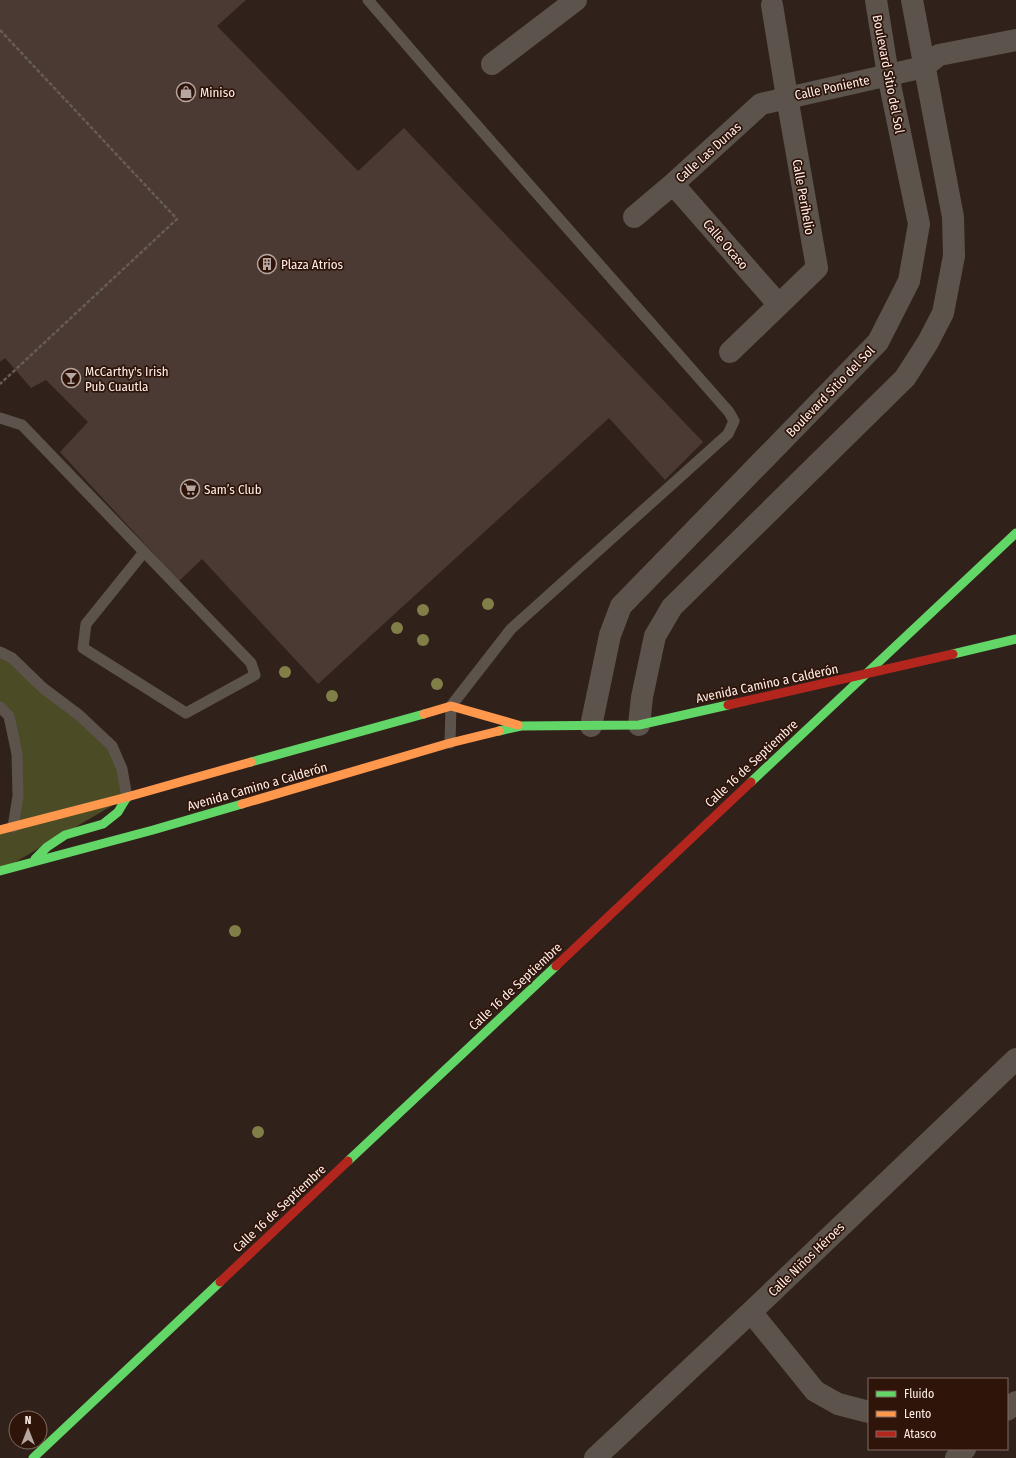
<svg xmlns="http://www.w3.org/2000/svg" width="1016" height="1458" viewBox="0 0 1016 1458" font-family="'Fira Sans Condensed',sans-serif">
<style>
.green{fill:#4b4b25}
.building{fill:#4b3a33}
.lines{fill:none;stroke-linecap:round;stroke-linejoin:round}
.path{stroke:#655c56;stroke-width:2.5;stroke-dasharray:4 2;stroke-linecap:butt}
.lane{stroke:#5c534c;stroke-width:11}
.street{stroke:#5c534c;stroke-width:22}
.fast{stroke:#63d668;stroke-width:9}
.slow{stroke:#ff974d;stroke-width:9}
.jam{stroke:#b3261e;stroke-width:9}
.tree{fill:#827e47}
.labels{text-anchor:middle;stroke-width:3.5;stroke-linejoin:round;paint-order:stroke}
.street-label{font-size:13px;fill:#feeee8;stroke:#2f1409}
.poi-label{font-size:13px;fill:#feeee8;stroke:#2f1409;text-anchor:start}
</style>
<rect width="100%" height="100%" fill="#31211b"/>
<path class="green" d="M 0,652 L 112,746 L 127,797 L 0,871 L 0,830 L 13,827 L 17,754 L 0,707 Z"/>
<path class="building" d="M 0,0 L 246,0 L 217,26 L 358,171 L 404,128 L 703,442 L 665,480 L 609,418 L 318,684 L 202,559 L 179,581 L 60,452 L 88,422 L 46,380 L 31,388 L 5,358 L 0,362 Z"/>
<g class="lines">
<path class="path" d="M 0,30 L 177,219 L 0,384"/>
<path class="lane" d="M 368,0 L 438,81 L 729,412 L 734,421 L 728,434 L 511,629 L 451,706 L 450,743
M 0,418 L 22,425 L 251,663 L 255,675 L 186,713 L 83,648 L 86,624 L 144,552
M 0,652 L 12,658 L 43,688 L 79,715 L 112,746 L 122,769 L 127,797
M 0,707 L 9,716 L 17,754 L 18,796 L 13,827"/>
<path class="street" d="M 492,64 L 576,0
M 673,184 L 779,305
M 634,217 L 673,184 L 761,104 L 924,67 L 939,55 L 1016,40
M 730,352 L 817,268 L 787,97 L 772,5
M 639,725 L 642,697 L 655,636 L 672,607 L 905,378 L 928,342 L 943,313 L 954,256 L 953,217 L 912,0
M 591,726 L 610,635 L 621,606 L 878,342 L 909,281 L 919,224 L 888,75 L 876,0
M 751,1312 L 815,1391 L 838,1404 L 869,1412
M 1007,1410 L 1016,1402
M 595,1458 L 751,1312 L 1016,1059
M 956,1458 L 965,1449"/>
<path class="fast" d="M 953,654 L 1016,639
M 499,731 L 521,726 L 639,725 L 728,705
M 251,762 L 424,714
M 751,782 L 1016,533
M 35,859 L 47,847 L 65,835 L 103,824 L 118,812 L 127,797
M 0,871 L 153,830 L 242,804
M 348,1161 L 556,966
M 33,1458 L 220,1282"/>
<path class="slow" d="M 424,714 L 451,706 L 518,725
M 242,804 L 450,743 L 499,731
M 0,830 L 127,797 L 251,762"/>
<path class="jam" d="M 728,705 L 953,654
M 556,966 L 751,782
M 220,1282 L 348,1161"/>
</g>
<g class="tree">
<circle cx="488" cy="604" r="6"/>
<circle cx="423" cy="610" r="6"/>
<circle cx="397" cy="628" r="6"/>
<circle cx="423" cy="640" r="6"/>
<circle cx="285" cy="672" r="6"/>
<circle cx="437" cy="684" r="6"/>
<circle cx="332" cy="696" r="6"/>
<circle cx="235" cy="931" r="6"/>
<circle cx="258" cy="1132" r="6"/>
</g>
<defs>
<symbol id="shop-ring" viewBox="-11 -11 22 22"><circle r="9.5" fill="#2f1409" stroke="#b6a6a0" stroke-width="1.5"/><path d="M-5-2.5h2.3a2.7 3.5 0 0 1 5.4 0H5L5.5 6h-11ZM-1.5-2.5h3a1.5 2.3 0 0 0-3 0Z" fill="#b6a6a0"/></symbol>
<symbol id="building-ring" viewBox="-11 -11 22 22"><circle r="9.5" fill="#2f1409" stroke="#b6a6a0" stroke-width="1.5"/><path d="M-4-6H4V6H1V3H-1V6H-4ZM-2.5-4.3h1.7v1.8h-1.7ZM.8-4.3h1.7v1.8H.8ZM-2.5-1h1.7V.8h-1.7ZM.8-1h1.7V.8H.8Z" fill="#b6a6a0"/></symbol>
<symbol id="bar-ring" viewBox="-11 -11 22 22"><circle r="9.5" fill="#2f1409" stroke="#b6a6a0" stroke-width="1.5"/><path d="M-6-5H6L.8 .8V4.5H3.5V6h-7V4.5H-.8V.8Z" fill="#b6a6a0"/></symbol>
<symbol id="supermarket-ring" viewBox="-11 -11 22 22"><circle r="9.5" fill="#2f1409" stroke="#b6a6a0" stroke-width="1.5"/><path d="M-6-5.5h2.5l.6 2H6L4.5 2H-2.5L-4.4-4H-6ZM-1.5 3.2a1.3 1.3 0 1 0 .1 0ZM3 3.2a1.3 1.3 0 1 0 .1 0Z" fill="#b6a6a0"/></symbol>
</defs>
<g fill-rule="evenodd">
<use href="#shop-ring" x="175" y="81" width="22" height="22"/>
<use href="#building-ring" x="256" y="253" width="22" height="22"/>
<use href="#bar-ring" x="60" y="367" width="22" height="22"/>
<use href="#supermarket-ring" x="179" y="478" width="22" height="22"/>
</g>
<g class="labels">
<g class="street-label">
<text transform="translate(889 74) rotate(79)" y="5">Boulevard Sitio del Sol</text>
<text transform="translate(832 87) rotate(-12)" y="5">Calle Poniente</text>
<text transform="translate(708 152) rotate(-42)" y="5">Calle Las Dunas</text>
<text transform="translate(804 197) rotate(80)" y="5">Calle Perihelio</text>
<text transform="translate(726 244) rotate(49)" y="5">Calle Ocaso</text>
<text transform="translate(830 391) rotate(-46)" y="5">Boulevard Sitio del Sol</text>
<text transform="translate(767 683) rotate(-12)" y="5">Avenida Camino a Calderón</text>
<text transform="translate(751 763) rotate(-43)" y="5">Calle 16 de Septiembre</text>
<text transform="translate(257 786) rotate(-16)" y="5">Avenida Camino a Calderón</text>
<text transform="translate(515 986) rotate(-43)" y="5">Calle 16 de Septiembre</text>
<text transform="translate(279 1208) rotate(-43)" y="5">Calle 16 de Septiembre</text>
<text transform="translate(806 1259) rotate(-44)" y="5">Calle Niños Héroes</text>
</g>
<g class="poi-label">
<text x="200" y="97">Miniso</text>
<text x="281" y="269">Plaza Atrios</text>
<text x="85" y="376">McCarthy's Irish<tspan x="85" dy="15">Pub Cuautla</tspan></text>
<text x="204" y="494">Sam’s Club</text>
</g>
</g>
<rect x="868" y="1378" width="140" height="72" fill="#2f1409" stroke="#826b62"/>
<rect x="876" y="1391" width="20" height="6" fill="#63d668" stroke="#826b62"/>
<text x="904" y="1398" font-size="12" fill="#feeee8">Fluido</text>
<rect x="876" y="1411" width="20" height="6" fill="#ff974d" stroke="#826b62"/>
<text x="904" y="1418" font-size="12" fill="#feeee8">Lento</text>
<rect x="876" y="1431" width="20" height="6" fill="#b3261e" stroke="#826b62"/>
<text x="904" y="1438" font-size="12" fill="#feeee8">Atasco</text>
<g transform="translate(28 1430)"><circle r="19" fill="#2f1409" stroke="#826b62"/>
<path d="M0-3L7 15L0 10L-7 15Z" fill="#b6a6a0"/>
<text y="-6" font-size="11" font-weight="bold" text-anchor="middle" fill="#feeee8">N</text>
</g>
</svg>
